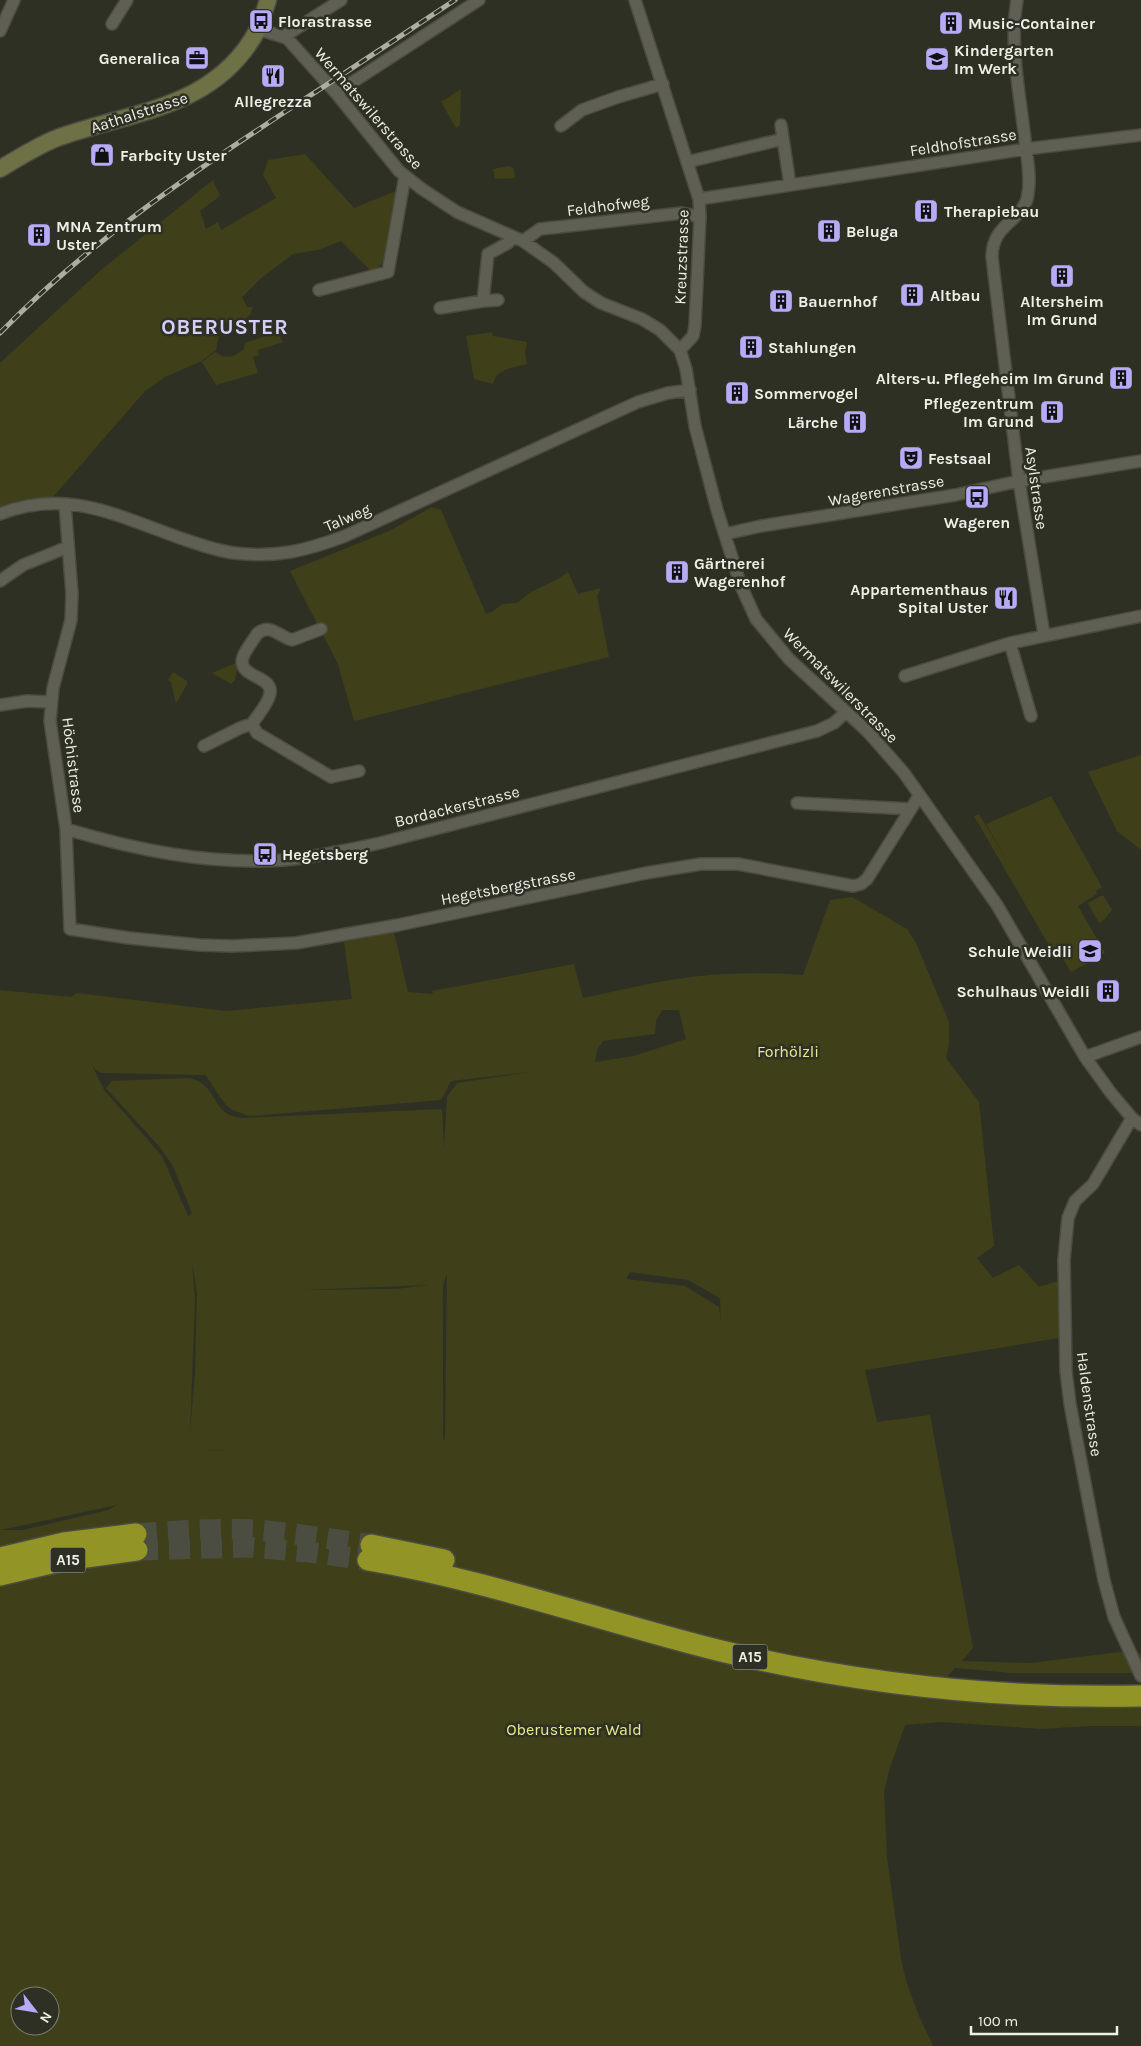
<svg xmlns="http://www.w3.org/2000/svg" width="1141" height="2046" viewBox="0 0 1141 2046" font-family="Karla,sans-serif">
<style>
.green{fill:#3f4019;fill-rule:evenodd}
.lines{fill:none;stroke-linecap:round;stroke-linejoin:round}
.highway-tunnel{stroke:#4c4d41;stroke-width:21;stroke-dasharray:21 11;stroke-linecap:butt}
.street-casing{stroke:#4b4c41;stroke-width:14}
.secondary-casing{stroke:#4b4c41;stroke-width:19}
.highway-casing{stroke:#4b4c41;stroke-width:24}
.street{stroke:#5f6053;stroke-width:11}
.secondary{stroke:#6e7046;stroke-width:16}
.highway{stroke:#929426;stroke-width:21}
.rail-casing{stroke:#acada3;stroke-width:5}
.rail{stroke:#2f3024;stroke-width:3;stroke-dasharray:9;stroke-linecap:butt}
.labels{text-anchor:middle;stroke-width:5;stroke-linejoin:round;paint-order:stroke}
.shield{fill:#2f3024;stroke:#b5b6ac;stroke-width:1}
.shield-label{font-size:15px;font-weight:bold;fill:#eeefe7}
.poi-label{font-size:16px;font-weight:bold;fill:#eeefe7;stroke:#2f3024;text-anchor:start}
.street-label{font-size:16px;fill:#eeefe7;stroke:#2f3024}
.park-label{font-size:16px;fill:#e7eb8e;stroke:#2f3024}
.district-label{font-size:21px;font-weight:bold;letter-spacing:1px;fill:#d5d0fb;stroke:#2f3024}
</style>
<rect width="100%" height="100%" fill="#2f3024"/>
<path class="green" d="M 461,89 L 460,125 L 456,128 L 441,102 Z
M 305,154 L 354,208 L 396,191 L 383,261 L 378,269 L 372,272 L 341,241 L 318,250 L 293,254 L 260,279 L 242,297 L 247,307 L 253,307 L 250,315 L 239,324 L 225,322 L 216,328 L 219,334 L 216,350 L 202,361 L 165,377 L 145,391 L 53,497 C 34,498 17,499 0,507 L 0,363 L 101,270 L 213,180 L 220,196 L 200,211 L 206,229 L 218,222 L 221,230 L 276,198 L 263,175 L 268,160 Z
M 509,166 L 514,169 L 515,178 L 495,179 L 493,169 Z
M 492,332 L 493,336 L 527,342 L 525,353 L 527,364 C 514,368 496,368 493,384 L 474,379 L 466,336 Z
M 271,334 L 280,336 L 283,342 L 258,350 L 259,355 L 253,357 L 258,373 L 216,385 L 202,362 L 215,352 C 226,360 234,357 244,349 L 245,343 Z
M 432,507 L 441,510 L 486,614 L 492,612 L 502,604 L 517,603 L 531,592 L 556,580 L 568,572 L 578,594 L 601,588 L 597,596 L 609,657 L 354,721 L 338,664 L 290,571 L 389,531 Z
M 238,662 L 235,680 L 231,684 L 212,673 Z
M 173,672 L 187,681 L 187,684 L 176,704 L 171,682 L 168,680 Z
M 1141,755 L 1141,850 L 1117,831 L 1088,772 Z
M 1051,796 L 1102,887 L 1096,891 L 1097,894 L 1078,906 L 1105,953 L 1071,972 L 1059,952 L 1054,954 L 974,816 L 979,814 L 1007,861 L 986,824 Z
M 1103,895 L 1112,910 L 1105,919 L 1099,923 L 1088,903 Z
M 852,897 L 907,929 L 916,943 L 949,1022 L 949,1043 L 946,1058 L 979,1102 L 994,1246 L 977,1258 L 993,1278 L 1019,1265 L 1039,1287 L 1064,1279 L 1065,1337 L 865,1370 L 877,1422 L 930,1415 L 973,1648 L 962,1661 L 1030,1663 L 1128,1651 L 1131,1656 L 1141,1653 L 1141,1673 L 1012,1673 L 955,1668 L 930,1697 L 1141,1705 L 1141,1726 L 1089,1726 L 1041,1729 L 942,1722 L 905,1725 L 889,1771 L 884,1792 L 887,1857 L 901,1959 L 907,1984 L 919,2016 L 933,2046 L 0,2046 L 0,990 L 71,997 L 77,993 L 226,1011 L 352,999 L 344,942 L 394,932 L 408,992 L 433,994 L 432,991 L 574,964 L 583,998 C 622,990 661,980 700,976 C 734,972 769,973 803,975 L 830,900 ZM 662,1010 L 679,1010 L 686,1039 L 634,1056 L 595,1062 L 597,1050 L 603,1041 L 655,1034 L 656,1021 ZM 90,1061 L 95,1069 L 101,1073 L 205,1075 C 213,1084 222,1103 231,1109 C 237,1112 244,1114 250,1116 L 441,1100 L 451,1081 L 529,1072 L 457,1083 L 447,1097 L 444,1148 L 442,1109 L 242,1118 C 214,1116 219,1094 200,1082 C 197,1080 192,1079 189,1078 L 112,1081 L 106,1088 L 159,1146 L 173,1166 L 192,1213 L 188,1216 L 162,1156 L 104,1090 ZM 192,1263 L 197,1293 L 195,1373 L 190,1433 L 195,1299 ZM 630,1272 L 688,1280 L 720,1298 L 721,1322 L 719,1307 L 685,1286 L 626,1279 ZM 447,1273 L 445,1439 L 443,1440 L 443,1285 ZM 429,1285 L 396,1289 L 303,1290 ZM 366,1444 L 203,1451 L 204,1451 ZM 117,1505 L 108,1510 L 23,1530 L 1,1530 ZM 20,1996 L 50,1996 L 50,2026 L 20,2026 Z"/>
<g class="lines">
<path class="highway-tunnel" d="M 136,1534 C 175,1531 214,1528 254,1530 C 293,1533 332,1539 371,1545
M 137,1550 L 248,1547 L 309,1552 L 368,1560"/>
<defs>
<path id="street" d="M 635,0 L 699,199 L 700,217 L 695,326 L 693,336 L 680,350
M 1017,0 C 1009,46 1020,94 1025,140 C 1027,157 1031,177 1028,194 C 1025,221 992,222 992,257 L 1019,481 L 1044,635
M 112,24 L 127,0
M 258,29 L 283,37 L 341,0
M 0,31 L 14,0
M 285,36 L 336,93 L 399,171 L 422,189 L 457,212 L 523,241 L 554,263 L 584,292 L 601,303 L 642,319 L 660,330 L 680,350 L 686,369 L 695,426 L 717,510 L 741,586 L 756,619 L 789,659 L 868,732 L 904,773 L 997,905 L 1085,1057 L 1111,1093 L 1132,1118 L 1141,1125
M 336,93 L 479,0
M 781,125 L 790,185
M 561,126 L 582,110 L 618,97 L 663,84
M 687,162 L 783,139
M 699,199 L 1026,149 L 1141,135
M 523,241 L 540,229 L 559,227 L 682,213 L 700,217
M 319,290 L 388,272 L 405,176
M 483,301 L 498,300
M 440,308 L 483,301 L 488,254 L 508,243 L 512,236
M 65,504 L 72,594 L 71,620 L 53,688 L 50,721 L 66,829 L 70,929 L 129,938 L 200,945 L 232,946 L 296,943 L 398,925 L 646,873 L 701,864 L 738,864 L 853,886 L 861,884 L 867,879 L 919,796
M 0,514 C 69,487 121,518 186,540 C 201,545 218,551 234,553 C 276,558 305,551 345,536 L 638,402 L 668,393 L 690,390
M 725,534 L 761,526 L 955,495 L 1019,481 L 1141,461
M 0,581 L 23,565 L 68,547
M 1010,643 L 1031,716
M 905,676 L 1010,643 L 1141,616
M 0,705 L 27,701 L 51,702
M 252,724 L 257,733 L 331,777 L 359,771
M 204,746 L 240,728 L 252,724 C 257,716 268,704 270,694 C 274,675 236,678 243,657 C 246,649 253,641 257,634 C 269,622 280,637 292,640 L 321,629
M 797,803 L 911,809
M 66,829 C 136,850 209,865 283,860 C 316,857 348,850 380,843 L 817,731 L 834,723 L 846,712
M 1085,1057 L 1141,1037
M 1132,1118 L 1093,1184 L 1075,1201 L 1068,1218 L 1064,1260 L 1066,1371 L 1070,1404 L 1092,1520 L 1104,1580 L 1114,1617 L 1141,1676"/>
<path id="secondary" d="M 0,169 C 18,158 37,146 57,138 C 132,111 216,109 258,29 C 262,20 265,9 268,0"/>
<path id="highway" d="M 371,1545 L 444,1560
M 0,1558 L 64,1543 L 136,1534
M 368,1560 C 487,1580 601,1621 717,1650 C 857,1684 997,1699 1141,1696
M 0,1575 L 64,1560 L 137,1550"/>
</defs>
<use href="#street" class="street-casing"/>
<use href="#secondary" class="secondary-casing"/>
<use href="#highway" class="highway-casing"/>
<use href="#street" class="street"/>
<use href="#secondary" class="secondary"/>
<use href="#highway" class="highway"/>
<defs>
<path id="rail" d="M 0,333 C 90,241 190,174 297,104 C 350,70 402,35 455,0"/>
</defs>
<use href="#rail" class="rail-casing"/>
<use href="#rail" class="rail"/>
</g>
<defs>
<symbol id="bus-square" viewBox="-11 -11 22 22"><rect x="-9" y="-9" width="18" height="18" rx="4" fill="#b7abf8" stroke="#2f3024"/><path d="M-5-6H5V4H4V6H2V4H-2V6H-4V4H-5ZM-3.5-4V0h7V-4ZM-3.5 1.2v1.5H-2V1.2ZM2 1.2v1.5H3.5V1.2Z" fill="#111"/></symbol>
<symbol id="building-square" viewBox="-11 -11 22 22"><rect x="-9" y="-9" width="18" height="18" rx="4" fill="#b7abf8" stroke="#2f3024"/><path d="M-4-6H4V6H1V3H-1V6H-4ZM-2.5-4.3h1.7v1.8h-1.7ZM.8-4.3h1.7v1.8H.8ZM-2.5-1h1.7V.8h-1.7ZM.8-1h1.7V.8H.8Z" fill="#111"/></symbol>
<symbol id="office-square" viewBox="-11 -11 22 22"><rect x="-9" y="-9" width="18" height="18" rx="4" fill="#b7abf8" stroke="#2f3024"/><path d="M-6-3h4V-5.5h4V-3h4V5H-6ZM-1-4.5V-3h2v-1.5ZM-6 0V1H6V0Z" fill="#111"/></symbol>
<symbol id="school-square" viewBox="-11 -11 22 22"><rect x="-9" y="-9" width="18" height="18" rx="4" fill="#b7abf8" stroke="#2f3024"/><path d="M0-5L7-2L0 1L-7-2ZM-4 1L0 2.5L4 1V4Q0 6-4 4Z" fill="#111"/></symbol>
<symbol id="restaurant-square" viewBox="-11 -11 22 22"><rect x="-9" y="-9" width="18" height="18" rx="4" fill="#b7abf8" stroke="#2f3024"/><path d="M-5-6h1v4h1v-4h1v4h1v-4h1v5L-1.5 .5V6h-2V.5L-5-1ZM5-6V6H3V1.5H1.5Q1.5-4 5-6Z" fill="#111"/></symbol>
<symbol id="shop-square" viewBox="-11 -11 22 22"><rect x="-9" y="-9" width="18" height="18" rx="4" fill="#b7abf8" stroke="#2f3024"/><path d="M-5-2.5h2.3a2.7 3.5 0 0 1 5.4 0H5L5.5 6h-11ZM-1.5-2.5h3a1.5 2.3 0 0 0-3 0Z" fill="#111"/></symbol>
<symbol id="theatre-square" viewBox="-11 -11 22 22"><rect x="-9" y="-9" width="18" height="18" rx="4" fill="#b7abf8" stroke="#2f3024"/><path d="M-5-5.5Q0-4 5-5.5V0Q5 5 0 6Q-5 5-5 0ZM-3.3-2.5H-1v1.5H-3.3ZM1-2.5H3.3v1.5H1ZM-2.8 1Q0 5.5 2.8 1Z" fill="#111"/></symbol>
</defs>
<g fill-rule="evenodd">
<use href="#bus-square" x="247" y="7" width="28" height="28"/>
<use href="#building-square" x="937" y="9" width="28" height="28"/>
<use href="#office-square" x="183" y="44" width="28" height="28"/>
<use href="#school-square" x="923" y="45" width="28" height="28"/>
<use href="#restaurant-square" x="259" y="62" width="28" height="28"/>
<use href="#shop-square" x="88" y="141" width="28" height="28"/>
<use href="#building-square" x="912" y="197" width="28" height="28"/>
<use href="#building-square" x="815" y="217" width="28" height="28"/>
<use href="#building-square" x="25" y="221" width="28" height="28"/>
<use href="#building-square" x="1048" y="262" width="28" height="28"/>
<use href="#building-square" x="898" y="281" width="28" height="28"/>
<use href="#building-square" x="767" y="287" width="28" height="28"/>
<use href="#building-square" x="737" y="333" width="28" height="28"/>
<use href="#building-square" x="1107" y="364" width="28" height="28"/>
<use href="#building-square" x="723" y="379" width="28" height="28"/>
<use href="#building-square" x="1038" y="398" width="28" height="28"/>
<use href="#building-square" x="841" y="408" width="28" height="28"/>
<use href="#theatre-square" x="897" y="444" width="28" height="28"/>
<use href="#bus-square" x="963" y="483" width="28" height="28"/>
<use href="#building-square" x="663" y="558" width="28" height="28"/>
<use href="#restaurant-square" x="992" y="584" width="28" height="28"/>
<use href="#bus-square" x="251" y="840" width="28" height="28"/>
<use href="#school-square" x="1076" y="937" width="28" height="28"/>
<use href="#building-square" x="1094" y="977" width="28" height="28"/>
</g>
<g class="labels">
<g class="shield">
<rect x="50.5" y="1547.5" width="35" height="25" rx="4"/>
<rect x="732.5" y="1644.5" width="35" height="25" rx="4"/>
</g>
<g class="shield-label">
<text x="68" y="1565">A15</text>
<text x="750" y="1662">A15</text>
</g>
<g class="poi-label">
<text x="278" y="27">Florastrasse</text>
<text x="968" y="29">Music-Container</text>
<text x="954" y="56">Kindergarten<tspan x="954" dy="18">Im Werk</tspan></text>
<text x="180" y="64" text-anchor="end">Generalica</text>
<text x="273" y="107" text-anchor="middle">Allegrezza</text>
<text x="120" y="161">Farbcity Uster</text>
<text x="944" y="217">Therapiebau</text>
<text x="56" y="232">MNA Zentrum<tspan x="56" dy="18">Uster</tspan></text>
<text x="846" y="237">Beluga</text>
<text x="930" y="301">Altbau</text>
<text x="798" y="307">Bauernhof</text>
<text x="1062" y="307" text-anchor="middle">Altersheim<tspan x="1062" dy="18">Im Grund</tspan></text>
<text x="768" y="353">Stahlungen</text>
<text x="1104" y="384" text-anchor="end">Alters-u. Pflegeheim Im Grund</text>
<text x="754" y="399">Sommervogel</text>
<text x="1034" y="409" text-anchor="end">Pflegezentrum<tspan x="1034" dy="18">Im Grund</tspan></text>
<text x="838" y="428" text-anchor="end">Lärche</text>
<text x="928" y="464">Festsaal</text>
<text x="977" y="528" text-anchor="middle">Wageren</text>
<text x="694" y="569">Gärtnerei<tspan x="694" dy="18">Wagerenhof</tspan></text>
<text x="988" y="595" text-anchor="end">Appartementhaus<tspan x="988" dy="18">Spital Uster</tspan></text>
<text x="282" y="860">Hegetsberg</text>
<text x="1072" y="957" text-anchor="end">Schule Weidli</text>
<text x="1090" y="997" text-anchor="end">Schulhaus Weidli</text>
</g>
<g class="street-label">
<text transform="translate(369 108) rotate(49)" y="6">Wermatswilerstrasse</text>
<text transform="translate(139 112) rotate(-18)" y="6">Aathalstrasse</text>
<text transform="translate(963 142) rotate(-9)" y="6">Feldhofstrasse</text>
<text transform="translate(608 205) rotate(-7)" y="6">Feldhofweg</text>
<text transform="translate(681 257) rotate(-88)" y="6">Kreuzstrasse</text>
<text transform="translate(1037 488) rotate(82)" y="6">Asylstrasse</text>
<text transform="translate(886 490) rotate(-10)" y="6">Wagerenstrasse</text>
<text transform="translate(347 517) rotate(-23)" y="6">Talweg</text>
<text transform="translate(841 685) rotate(45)" y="6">Wermatswilerstrasse</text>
<text transform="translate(74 765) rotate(83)" y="6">Höchistrasse</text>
<text transform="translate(457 806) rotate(-14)" y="6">Bordackerstrasse</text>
<text transform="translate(508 886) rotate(-11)" y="6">Hegetsbergstrasse</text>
<text transform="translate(1090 1404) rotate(82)" y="6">Haldenstrasse</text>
</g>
<g class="park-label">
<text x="788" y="1057">Forhölzli</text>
<text x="574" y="1735">Oberustemer Wald</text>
</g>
<g class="district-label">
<text x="225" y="334">OBERUSTER</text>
</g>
</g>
<g transform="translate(35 2011) rotate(121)"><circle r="24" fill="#2f3024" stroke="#7b7c72"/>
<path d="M0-4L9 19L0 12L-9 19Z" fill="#b7abf8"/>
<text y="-8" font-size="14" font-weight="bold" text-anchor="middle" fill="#eeefe7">N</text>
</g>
<path d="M971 2026v8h146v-8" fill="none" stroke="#eeefe7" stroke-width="2.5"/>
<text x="978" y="2026" font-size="15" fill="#eeefe7" stroke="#2f3024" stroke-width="4" paint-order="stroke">100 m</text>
</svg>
